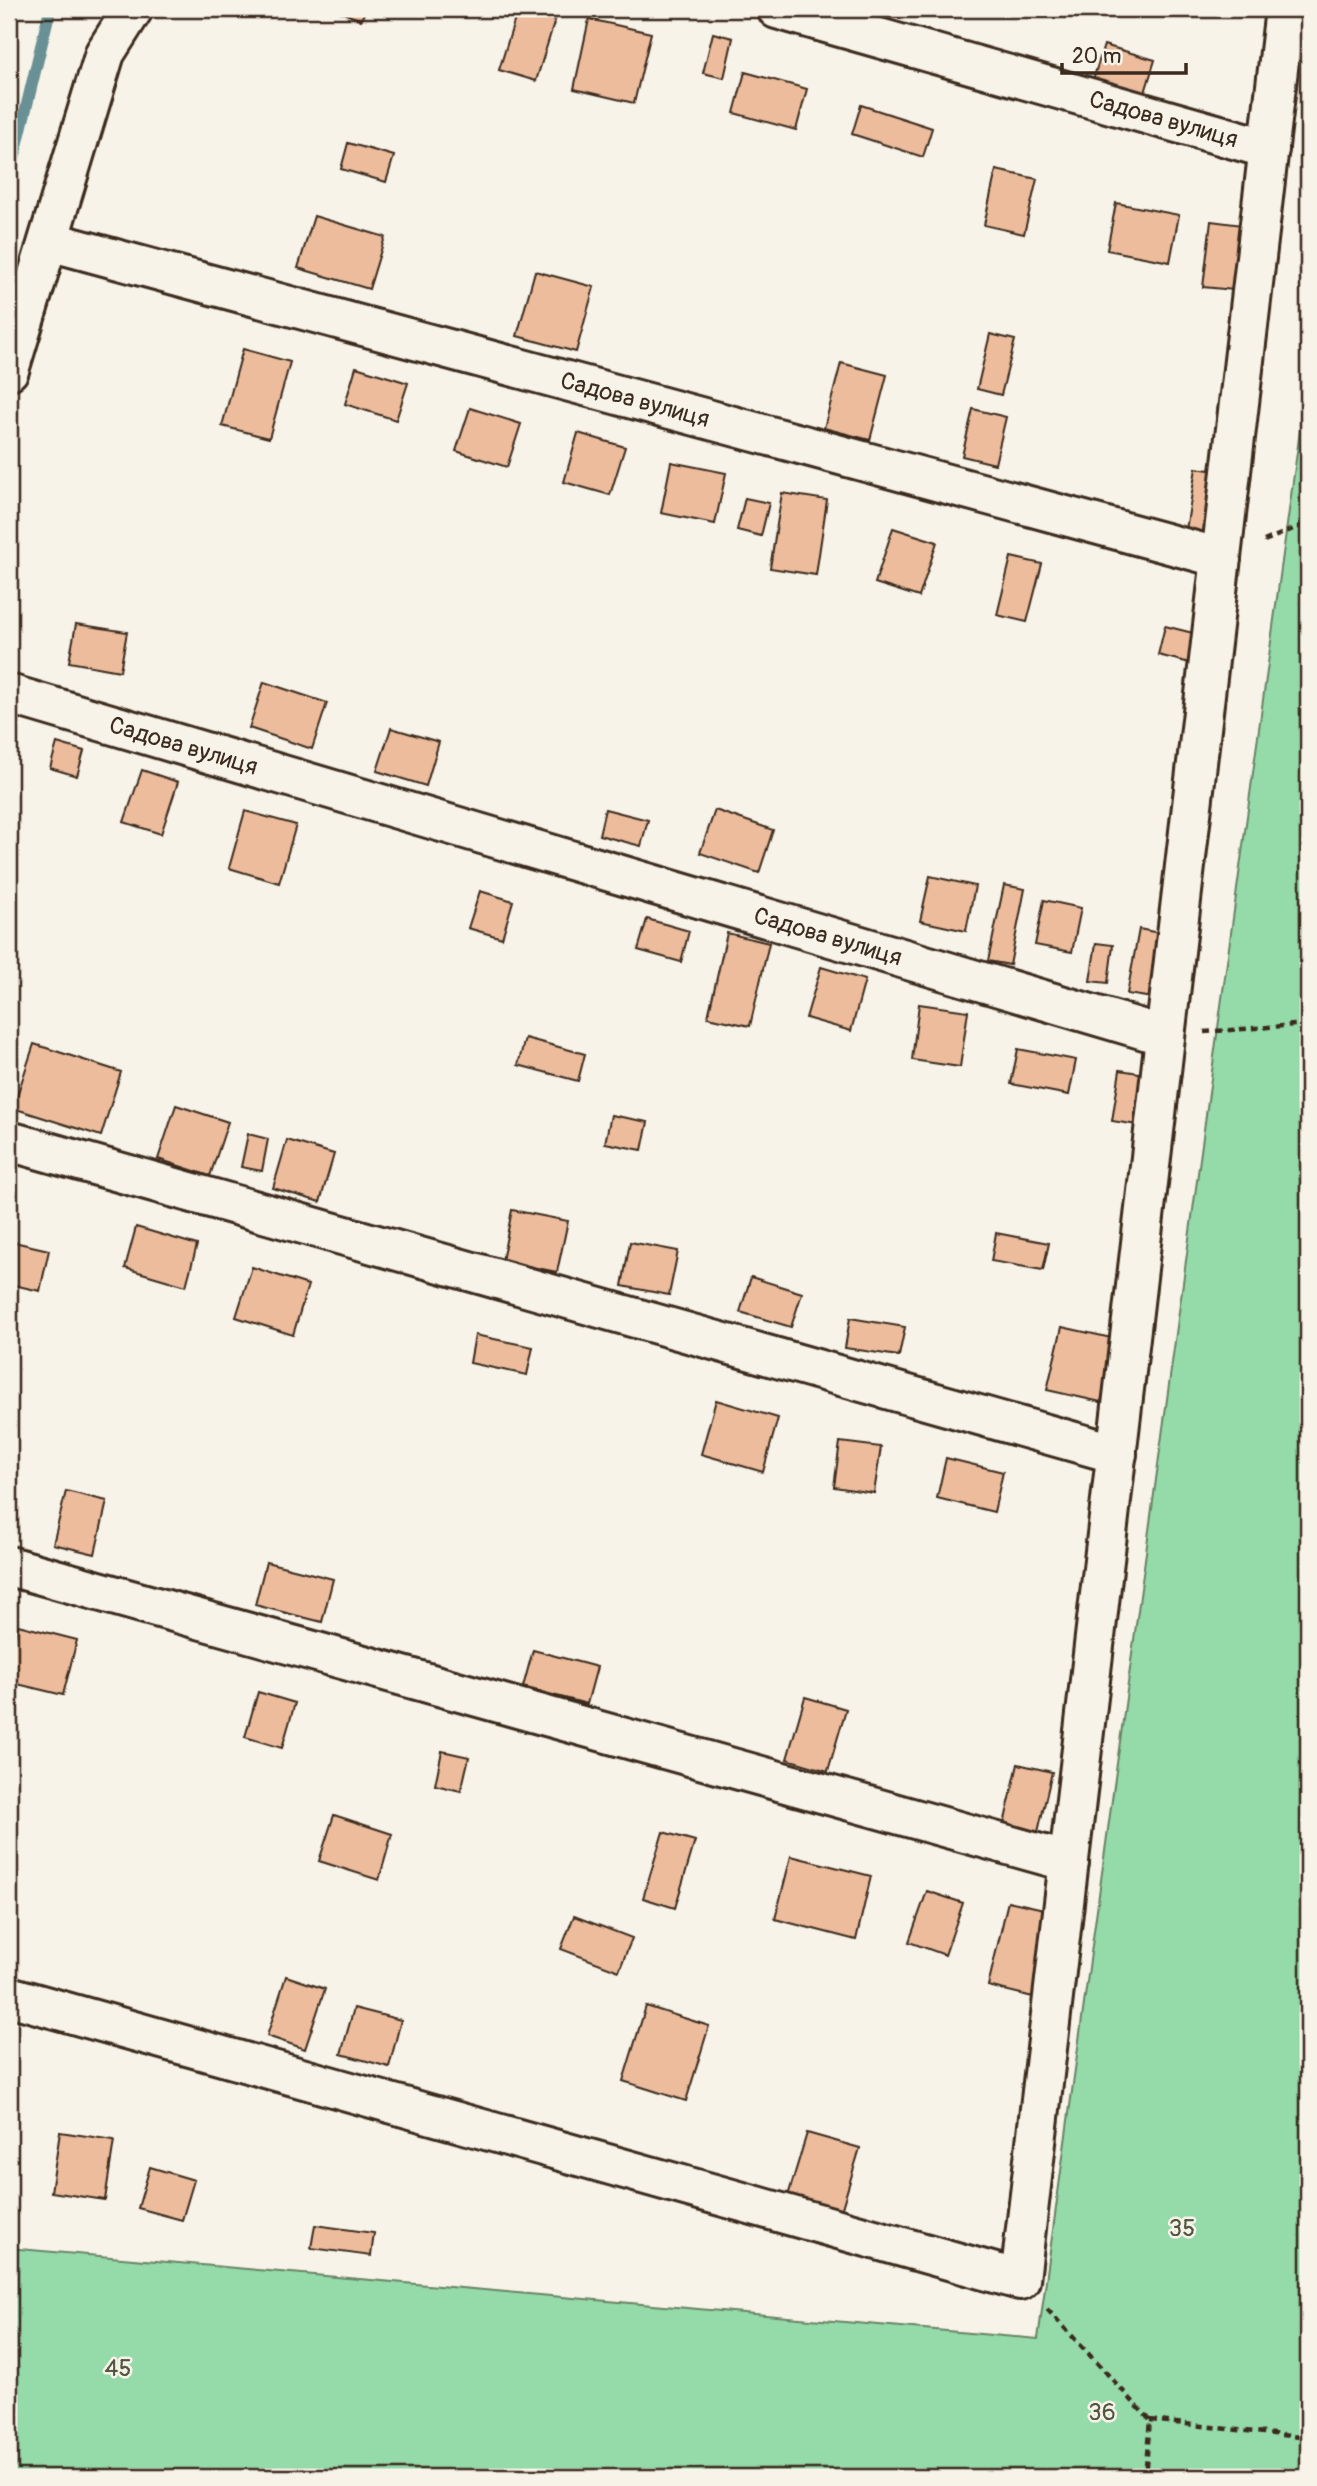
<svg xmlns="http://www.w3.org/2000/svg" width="1317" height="2486" viewBox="0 0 1317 2486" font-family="Pangolin,sans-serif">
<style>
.green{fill:#94dba9;stroke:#688264;stroke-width:2}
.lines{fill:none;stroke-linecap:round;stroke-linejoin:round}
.stream{stroke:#699195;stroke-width:12}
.building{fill:#ecbc9c;stroke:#3b2a1e;stroke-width:2}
.minor-casing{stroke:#3b2a1e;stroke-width:44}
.path{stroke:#3b2a1e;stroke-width:4.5;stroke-dasharray:7 5;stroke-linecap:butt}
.minor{stroke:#f7f3e8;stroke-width:38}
.labels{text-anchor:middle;stroke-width:5;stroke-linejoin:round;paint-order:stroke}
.street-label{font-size:24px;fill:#3b2a1e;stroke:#f7f3e8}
.park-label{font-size:24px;fill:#515641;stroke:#f7f3e8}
</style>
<rect width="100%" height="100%" fill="#f7f3e8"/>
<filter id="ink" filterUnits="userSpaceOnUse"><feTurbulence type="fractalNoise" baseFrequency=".0143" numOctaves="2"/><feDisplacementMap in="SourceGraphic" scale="14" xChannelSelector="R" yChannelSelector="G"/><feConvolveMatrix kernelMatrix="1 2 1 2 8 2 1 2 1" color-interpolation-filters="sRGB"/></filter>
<g filter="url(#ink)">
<path class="green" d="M 1308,372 L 1308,2477 L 9,2477 L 9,2248 L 1038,2339 Z"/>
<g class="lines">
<path class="stream" d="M 9,179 L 50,9"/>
</g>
<path class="building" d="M 333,9 L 366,9 L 361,20 Z
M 518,9 L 558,10 L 536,81 L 499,70 Z
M 589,19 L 651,33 L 634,103 L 574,89 Z
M 713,33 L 733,38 L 724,78 L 703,73 Z
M 1104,45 L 1155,60 L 1143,99 L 1092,83 Z
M 745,72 L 807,89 L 796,130 L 734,113 Z
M 861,105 L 932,128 L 923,157 L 852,134 Z
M 348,143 L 394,156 L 386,182 L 341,169 Z
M 996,170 L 1037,179 L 1024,234 L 984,225 Z
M 1116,203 L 1179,215 L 1170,262 L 1107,250 Z
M 314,216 L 385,237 L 369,289 L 298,268 Z
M 1211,221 L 1243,225 L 1234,290 L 1203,287 Z
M 535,271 L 594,287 L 576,352 L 517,336 Z
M 990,334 L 1015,340 L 1001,395 L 977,389 Z
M 243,349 L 290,362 L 269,438 L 222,426 Z
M 841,363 L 887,375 L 870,440 L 824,428 Z
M 356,367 L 408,383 L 396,420 L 345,404 Z
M 470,408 L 521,424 L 507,467 L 456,451 Z
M 973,409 L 1006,417 L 995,464 L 962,456 Z
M 578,433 L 625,447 L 610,495 L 564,482 Z
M 671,462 L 726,473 L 715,524 L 661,513 Z
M 1196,468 L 1222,472 L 1213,534 L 1186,530 Z
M 782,493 L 827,500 L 816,575 L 770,568 Z
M 745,498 L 769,503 L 761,536 L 737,530 Z
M 893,528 L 937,542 L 919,597 L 875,583 Z
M 1011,557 L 1042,564 L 1027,622 L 997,615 Z
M 76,624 L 127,632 L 120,671 L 69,662 Z
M 1165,626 L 1201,635 L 1194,664 L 1158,655 Z
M 264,682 L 327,703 L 312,749 L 249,728 Z
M 391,728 L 439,742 L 426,786 L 377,771 Z
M 57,743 L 84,751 L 77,776 L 50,768 Z
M 142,770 L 178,782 L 161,834 L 124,822 Z
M 605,809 L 648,820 L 641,846 L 599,835 Z
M 715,810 L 773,830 L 759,873 L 700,853 Z
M 245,811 L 296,825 L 279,883 L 229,868 Z
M 930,876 L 975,886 L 966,931 L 920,921 Z
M 1004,885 L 1025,889 L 1010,965 L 988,961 Z
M 480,891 L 513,901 L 502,938 L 468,928 Z
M 1044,900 L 1081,908 L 1072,952 L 1035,945 Z
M 647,919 L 689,931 L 681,962 L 638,950 Z
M 1139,929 L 1164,934 L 1153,998 L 1127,994 Z
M 727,933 L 769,943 L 750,1026 L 708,1017 Z
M 1096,943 L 1113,945 L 1108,983 L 1090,981 Z
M 821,967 L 865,980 L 851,1031 L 806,1018 Z
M 919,1004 L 968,1011 L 960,1067 L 912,1060 Z
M 525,1038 L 585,1054 L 578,1081 L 518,1065 Z
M 34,1044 L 121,1072 L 101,1136 L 13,1108 Z
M 1018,1049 L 1076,1060 L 1069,1095 L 1011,1084 Z
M 1120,1070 L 1152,1075 L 1144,1126 L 1112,1121 Z
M 176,1105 L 228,1122 L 210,1176 L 158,1159 Z
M 611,1115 L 648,1122 L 642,1150 L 605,1143 Z
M 248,1134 L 268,1139 L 262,1171 L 241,1167 Z
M 287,1140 L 334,1154 L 320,1202 L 273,1188 Z
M 512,1210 L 568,1221 L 557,1272 L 502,1261 Z
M 136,1227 L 197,1245 L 186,1286 L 125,1268 Z
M 996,1233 L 1049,1243 L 1043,1270 L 991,1261 Z
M 14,1242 L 49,1250 L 40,1291 L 9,1284 L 9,1266 Z
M 630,1242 L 678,1251 L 669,1295 L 622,1286 Z
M 252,1267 L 308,1285 L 293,1335 L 236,1317 Z
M 751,1277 L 802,1293 L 791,1327 L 740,1312 Z
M 850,1318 L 905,1327 L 899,1356 L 845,1348 Z
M 1062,1327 L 1116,1339 L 1101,1402 L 1047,1390 Z
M 475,1335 L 533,1347 L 527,1375 L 470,1363 Z
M 716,1400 L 778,1418 L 763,1472 L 701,1454 Z
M 840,1442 L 881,1447 L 874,1493 L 834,1487 Z
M 946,1458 L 1003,1472 L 994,1512 L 937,1498 Z
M 66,1491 L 107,1501 L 95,1554 L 53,1544 Z
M 266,1562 L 333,1579 L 322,1622 L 255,1605 Z
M 18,1625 L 77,1640 L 63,1695 L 9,1682 L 9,1662 Z
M 533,1650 L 597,1667 L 587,1704 L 523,1687 Z
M 258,1692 L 295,1703 L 282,1748 L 245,1737 Z
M 805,1697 L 846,1709 L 828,1771 L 787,1759 Z
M 442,1751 L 469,1757 L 461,1791 L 435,1785 Z
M 1018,1764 L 1052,1772 L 1038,1832 L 1004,1824 Z
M 334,1815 L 392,1834 L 379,1880 L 319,1861 Z
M 663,1832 L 695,1841 L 675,1908 L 643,1898 Z
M 791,1856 L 871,1876 L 856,1940 L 775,1919 Z
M 927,1891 L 963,1903 L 945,1955 L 909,1942 Z
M 1008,1901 L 1053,1911 L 1033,1997 L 988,1986 Z
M 574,1916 L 632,1938 L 619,1971 L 561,1949 Z
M 286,1976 L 325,1989 L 305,2049 L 267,2036 Z
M 646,2006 L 709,2026 L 686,2101 L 623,2081 Z
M 354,2008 L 401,2020 L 389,2067 L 341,2054 Z
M 60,2132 L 114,2140 L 105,2200 L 51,2192 Z
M 807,2133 L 860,2148 L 841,2211 L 788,2196 Z
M 150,2167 L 194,2180 L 182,2220 L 138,2208 Z
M 315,2225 L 374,2233 L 371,2256 L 311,2248 Z"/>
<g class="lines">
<defs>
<g id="minor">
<path id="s1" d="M 777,9 L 1269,149"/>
<path id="s2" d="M 49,241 L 1221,558"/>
<path d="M 9,370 L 105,53 L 133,9"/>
<path id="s3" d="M 9,694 L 1165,1036"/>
<path d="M 9,1141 L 1117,1454"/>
<path d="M 9,1566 L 1069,1862"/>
<path d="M 9,1996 L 1020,2280 L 1285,9"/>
</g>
</defs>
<use href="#minor" class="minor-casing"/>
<path class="path" d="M 1264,541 L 1308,523
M 1204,1032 L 1308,1024
M 1047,2309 L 1150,2420 L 1145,2477
M 1150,2420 L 1308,2438"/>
<use href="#minor" class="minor"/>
</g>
</g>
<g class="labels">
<g class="street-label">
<text dy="8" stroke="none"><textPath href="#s1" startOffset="402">Садова вулиця</textPath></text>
<text dy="8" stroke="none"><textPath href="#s2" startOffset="607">Садова вулиця</textPath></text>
<text dy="8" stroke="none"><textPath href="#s3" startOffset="182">Садова вулиця</textPath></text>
<text dy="8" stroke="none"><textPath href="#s3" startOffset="854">Садова вулиця</textPath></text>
</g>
<g class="park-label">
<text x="1182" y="2236">35</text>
<text x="118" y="2376">45</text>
<text x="1102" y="2420">36</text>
</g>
</g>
<rect width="1317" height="2486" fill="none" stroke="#f7f3e8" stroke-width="35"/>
<rect x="18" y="18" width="1282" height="2451" fill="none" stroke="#3b2a1e" stroke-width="2.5" filter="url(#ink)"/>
<path d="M1062 63v10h124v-10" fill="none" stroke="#3b2a1e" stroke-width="3.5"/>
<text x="1072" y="63" font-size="21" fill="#3b2a1e" stroke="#f7f3e8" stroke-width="5" paint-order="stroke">20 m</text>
</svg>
